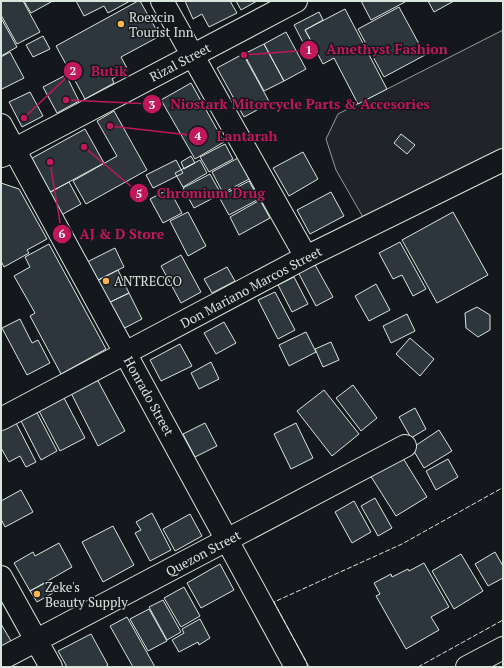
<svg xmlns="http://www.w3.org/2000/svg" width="504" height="668" viewBox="0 0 504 668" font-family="'PT Serif',serif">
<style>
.green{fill:#202428;stroke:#939e99}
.building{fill:#2c363c;stroke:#d8e6dc}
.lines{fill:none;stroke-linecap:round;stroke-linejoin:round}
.minor-casing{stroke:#d8e6dc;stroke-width:24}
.minor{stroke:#14181c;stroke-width:22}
.fence{stroke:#d8e6dc;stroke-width:1;stroke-dasharray:5 2;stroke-linecap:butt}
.poi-dot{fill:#ffb74d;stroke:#14181c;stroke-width:1.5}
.labels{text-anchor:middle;stroke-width:3;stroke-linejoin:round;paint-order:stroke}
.poi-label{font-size:13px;fill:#d8e6dc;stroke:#14181c;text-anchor:start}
.street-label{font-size:13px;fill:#d8e6dc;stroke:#14181c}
.leader{fill:none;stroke:#c2185b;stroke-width:1.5}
.callout-dot{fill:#c2185b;stroke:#14181c;stroke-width:1.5}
.mark-label{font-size:12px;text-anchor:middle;font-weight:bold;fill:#fff}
.callout-label{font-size:14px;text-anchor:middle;font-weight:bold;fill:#c2185b;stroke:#14181c;stroke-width:3;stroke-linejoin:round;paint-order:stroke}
</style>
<rect width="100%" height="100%" fill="#14181c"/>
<path class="green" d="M 503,30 L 503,149 L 364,219 L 336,170 L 326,139 L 338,114 Z"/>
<path class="building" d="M 1,1 L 23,1 L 40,32 L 17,44 L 1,15 Z
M 24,1 L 50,1 L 51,2 L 31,13 Z
M 76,1 L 130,1 L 108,13 L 104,6 L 84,16 Z
M 138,1 L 140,1 L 160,36 L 121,57 L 128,70 L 112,79 L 114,83 L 85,99 L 56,46 Z
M 185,1 L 230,1 L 237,13 L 209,27 L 202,14 L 193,19 Z
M 236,1 L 257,1 L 241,10 Z
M 361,1 L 405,1 L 405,2 L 371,20 Z
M 428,1 L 454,1 L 434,12 Z
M 399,7 L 425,55 L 384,77 L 358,29 Z
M 345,9 L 387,89 L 358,104 L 334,58 L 323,64 L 305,30 Z
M 319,12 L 323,20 L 305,30 L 314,46 L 307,50 L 294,25 Z
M 1,18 L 17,47 L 1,56 Z
M 286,32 L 306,69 L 284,81 L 264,44 Z
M 43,36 L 50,49 L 33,57 L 26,45 Z
M 264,44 L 284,81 L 264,91 L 244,54 Z
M 10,52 L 24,78 L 2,89 L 1,87 L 1,57 Z
M 243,54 L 270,103 L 244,117 L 217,68 Z
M 66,75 L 79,101 L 57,113 L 43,87 Z
M 191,83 L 224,142 L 195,159 L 161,100 Z
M 30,92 L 43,116 L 22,127 L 9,102 Z
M 114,111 L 147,170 L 86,204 L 73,181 L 117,156 L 97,121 Z
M 85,129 L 104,163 L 43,196 L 25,162 Z
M 401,134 L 415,145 L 407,154 L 394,143 Z
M 225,144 L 233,159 L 209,172 L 200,157 Z
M 303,152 L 318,179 L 289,196 L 273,168 Z
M 191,156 L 195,163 L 184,169 L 181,162 Z
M 238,158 L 249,179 L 223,193 L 212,172 Z
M 176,160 L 183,173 L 153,188 L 146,175 Z
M 200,160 L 207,173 L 183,187 L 175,173 Z
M 210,174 L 221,194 L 194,208 L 183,188 Z
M 249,181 L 259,199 L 229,215 L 219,197 Z
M 69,182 L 81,204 L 56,218 L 43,196 Z
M 1,183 L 19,189 L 47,239 L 27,250 L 29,253 L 4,267 L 1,261 Z
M 169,189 L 182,213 L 163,223 L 150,199 Z
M 331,192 L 344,216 L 310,234 L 297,210 Z
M 260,200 L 270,218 L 239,235 L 230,217 Z
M 188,212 L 206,246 L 188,256 L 170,221 Z
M 453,212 L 488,275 L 437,303 L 402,240 Z
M 400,242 L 426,289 L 413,296 L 402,275 L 393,279 L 379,253 Z
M 49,244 L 106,349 L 61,374 L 30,316 L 35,313 L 14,276 L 30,267 L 25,257 Z
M 115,248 L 124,267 L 88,285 L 79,266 Z
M 181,255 L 201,292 L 181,303 L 161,266 Z
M 314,263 L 333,297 L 316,306 L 298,272 Z
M 227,267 L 235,281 L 212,293 L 204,279 Z
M 118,270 L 129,293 L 100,307 L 89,285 Z
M 294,277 L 308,304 L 292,312 L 278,285 Z
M 376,284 L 390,310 L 369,321 L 355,296 Z
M 275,292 L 295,330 L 278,339 L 258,300 Z
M 129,293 L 142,319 L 113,334 L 100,307 Z
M 477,307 L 490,315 L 490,330 L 478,337 L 466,328 L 465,313 Z
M 407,314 L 415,331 L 391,343 L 383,326 Z
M 20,319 L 32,343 L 38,340 L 50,363 L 27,375 L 2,328 Z
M 224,322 L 236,343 L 216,354 L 204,333 Z
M 306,332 L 316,352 L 289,366 L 279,345 Z
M 410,338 L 434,359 L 420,376 L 396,354 Z
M 331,342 L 339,360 L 323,367 L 315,349 Z
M 180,344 L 192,366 L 161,381 L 150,360 Z
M 211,362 L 219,379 L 199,389 L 191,373 Z
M 97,379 L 125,431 L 98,446 L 71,393 Z
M 353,385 L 377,418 L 361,431 L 336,398 Z
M 324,390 L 359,434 L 332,456 L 297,411 Z
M 63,396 L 85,438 L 60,451 L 38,409 Z
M 415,408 L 426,429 L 411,438 L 399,417 Z
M 36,411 L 57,451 L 41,460 L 20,419 Z
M 14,419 L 36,462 L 26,467 L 20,456 L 9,462 L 1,448 L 1,426 Z
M 205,423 L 217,446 L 195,457 L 183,434 Z
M 296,423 L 313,458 L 291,469 L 274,434 Z
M 439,430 L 452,451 L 424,468 L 412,448 Z
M 401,455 L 427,497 L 396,516 L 370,475 Z
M 448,459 L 458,477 L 436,490 L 426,471 Z
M 21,490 L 33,512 L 5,527 L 1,519 L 1,501 Z
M 375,498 L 392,528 L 378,536 L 361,506 Z
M 354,501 L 371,532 L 352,543 L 335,512 Z
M 152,513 L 171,550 L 150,561 L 135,533 L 141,530 L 136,522 Z
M 190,514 L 202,536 L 175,551 L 163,529 Z
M 113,526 L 134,565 L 103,582 L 82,542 Z
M 59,543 L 72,567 L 30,591 L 14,563 L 33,552 L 35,556 Z
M 495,552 L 503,566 L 503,578 L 488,586 L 475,564 Z
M 461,554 L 483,591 L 454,609 L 432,571 Z
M 424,563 L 449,607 L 431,617 L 439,630 L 406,649 L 376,596 L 380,594 L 374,583 L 391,574 L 392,577 L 408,569 L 409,571 Z
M 220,564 L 234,590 L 201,608 L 187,583 Z
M 47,582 L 53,593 L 37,602 L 30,591 Z
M 184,587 L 200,616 L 181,627 L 164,598 Z
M 163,600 L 181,632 L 167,640 L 149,607 Z
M 149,609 L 167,641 L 148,651 L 130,619 Z
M 127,617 L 155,667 L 133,667 L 110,626 Z
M 200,619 L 210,638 L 199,645 L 198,642 L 179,652 L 172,640 L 184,633 L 182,629 Z
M 1,624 L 11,641 L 1,647 Z
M 91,634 L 108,665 L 105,667 L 67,667 L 58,651 Z"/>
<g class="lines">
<defs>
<path id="minor" d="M 162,1 L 306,257
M 1,125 L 296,667
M 2,156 L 296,1
M 1,419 L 306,257 L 503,160
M 1,577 L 51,667
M 1,659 L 405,446
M 467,667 L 503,648"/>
</defs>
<use href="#minor" class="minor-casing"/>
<use href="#minor" class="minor"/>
<path class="fence" d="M 309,667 L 274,602 L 402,544 L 502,488 L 503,490
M 418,667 L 503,620"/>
</g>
<g class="poi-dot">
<circle cx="121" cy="24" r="4"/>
<circle cx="106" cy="281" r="4"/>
<circle cx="37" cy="594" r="4"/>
</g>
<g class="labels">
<g class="poi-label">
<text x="129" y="22">Roexcin<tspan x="129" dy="15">Tourist Inn</tspan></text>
<text x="114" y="286">ANTRECCO</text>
<text x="45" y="592">Zeke's<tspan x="45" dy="15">Beauty Supply</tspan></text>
</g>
<g class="street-label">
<text transform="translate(180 62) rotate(-28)" y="5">Rizal Street</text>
<text transform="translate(251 287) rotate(-28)" y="5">Don Mariano Marcos Street</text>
<text transform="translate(149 396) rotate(61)" y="5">Honrado Street</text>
<text transform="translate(203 553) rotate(-28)" y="5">Quezon Street</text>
</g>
</g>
<path class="leader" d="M244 55L309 50M24 118L73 71M66 100L152 104M110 126L198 136M84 147L139 193M50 162L62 234"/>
<g class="callout-dot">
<circle cx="244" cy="55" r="4"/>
<circle cx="24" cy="118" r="4"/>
<circle cx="66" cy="100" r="4"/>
<circle cx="110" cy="126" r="4"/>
<circle cx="84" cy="147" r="4"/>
<circle cx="50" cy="162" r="4"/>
<circle cx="309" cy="50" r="10"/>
<circle cx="73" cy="71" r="10"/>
<circle cx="152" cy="104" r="10"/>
<circle cx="198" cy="136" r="10"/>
<circle cx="139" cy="193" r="10"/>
<circle cx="62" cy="234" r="10"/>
</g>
<g class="mark-label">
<text x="309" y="54">1</text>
<text x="73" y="75">2</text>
<text x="152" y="109">3</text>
<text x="198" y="140">4</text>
<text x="139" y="198">5</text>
<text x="62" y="238">6</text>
</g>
<g class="callout-label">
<text x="387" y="54">Amethyst Fashion</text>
<text x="109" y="76">Butik</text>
<text x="300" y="109">Niostark Mitorcycle Parts &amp; Accesories</text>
<text x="247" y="141">Lantarah</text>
<text x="211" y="198">Chromium Drug</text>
<text x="122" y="239">AJ &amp; D Store</text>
</g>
<rect width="504" height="668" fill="none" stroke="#d8e6dc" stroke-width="4"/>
</svg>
